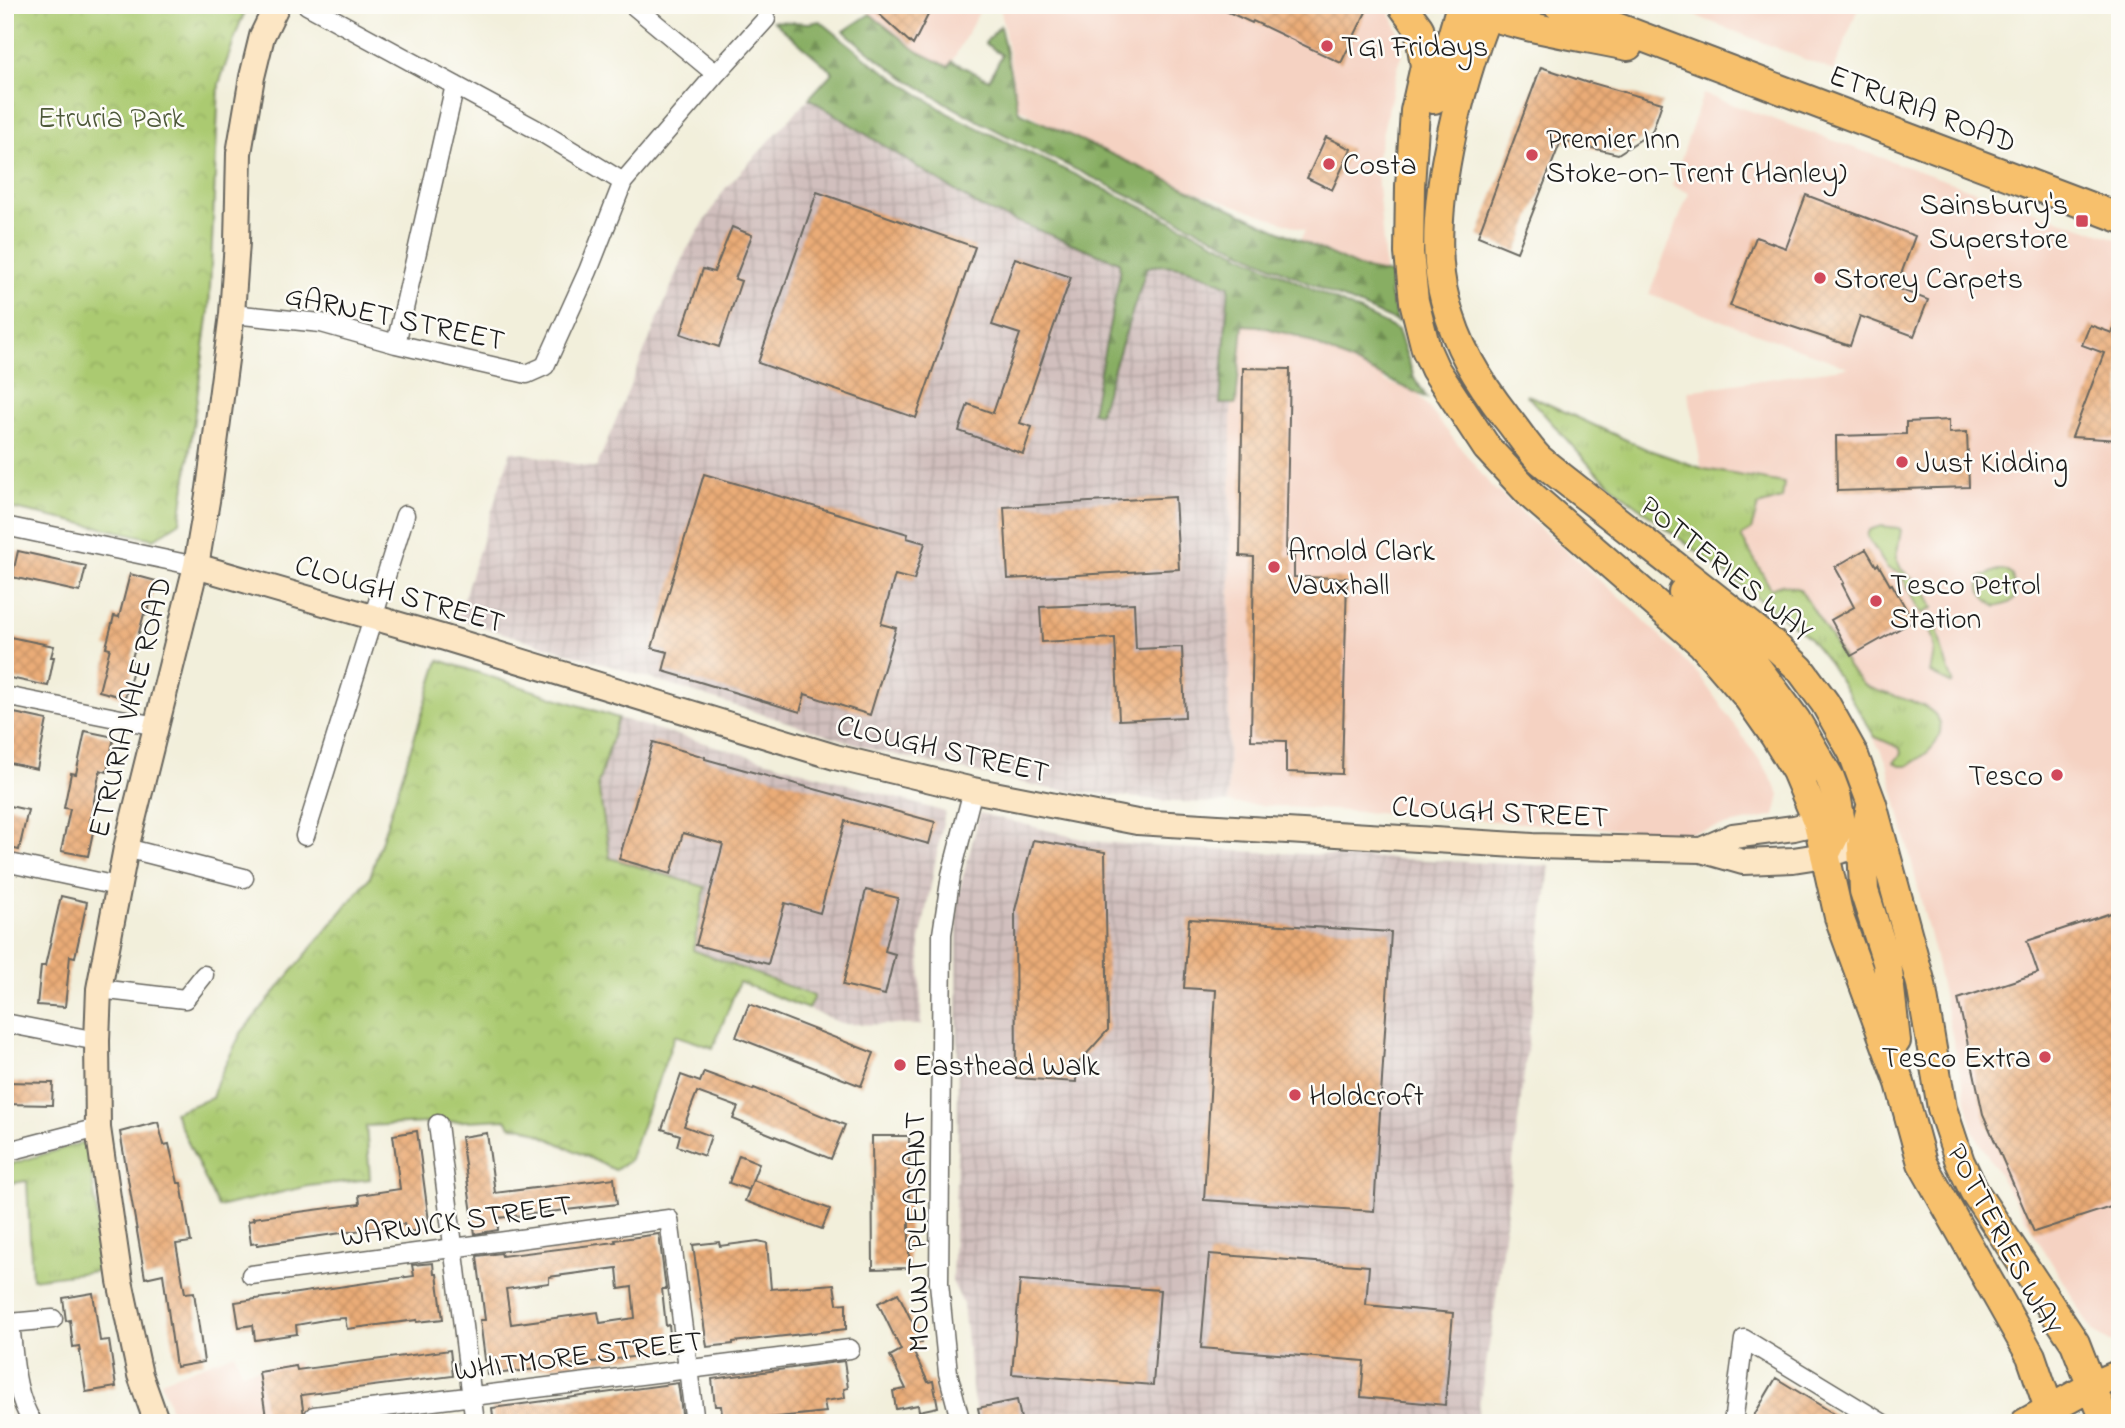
<svg xmlns="http://www.w3.org/2000/svg" width="2125" height="1428" viewBox="0 0 2125 1428" font-family="'Indie Flower',sans-serif">
<style>
.built{fill:#f5d2c2}
.industrial{fill:url(#industrial-grid)}
.grass{fill:url(#grass-tufts);stroke:#647346;stroke-width:2}
.forest{fill:url(#forest-firs);stroke:#526540;stroke-width:2}
.park{fill:url(#park-crowns);stroke:#647346;stroke-width:2}
.garden{fill:#abca71;stroke:#647346;stroke-width:2}
.building{fill:url(#building-cross-hatch);fill-rule:evenodd}
.lines{fill:none;stroke-linecap:round;stroke-linejoin:round}
.street-casing{stroke:#67665f;stroke-width:21}
.secondary-casing{stroke:#67665f;stroke-width:28}
.primary-casing{stroke:#67665f;stroke-width:32}
.street{stroke:#fff;stroke-width:18}
.secondary{stroke:#fce6c4;stroke-width:24}
.primary{stroke:#f7c06c;stroke-width:28}
.poi-dot{fill:#d1495b;stroke:#fdfcf7;stroke-width:2.5}
.labels{text-anchor:middle;stroke-width:5;stroke-linejoin:round;paint-order:stroke}
.poi-label{font-size:30px;fill:#1c1c1c;stroke:#fdfcf7;text-anchor:start}
.street-label{font-size:30px;fill:#1c1c1c;stroke:#fdfcf7}
.park-label{font-size:30px;fill:#4e593a;stroke:#fdfcf7}
</style>
<defs>
<pattern id="industrial-grid" width="8" height="8" patternUnits="userSpaceOnUse" patternTransform="scale(1.75)"><rect width="8" height="8" fill="#d1bfbd"/><path d="M0 4h8M4 0v8" fill="none" stroke="#b3a4a2"/></pattern>
<pattern id="grass-tufts" width="24" height="20" patternUnits="userSpaceOnUse" patternTransform="scale(1.75)"><rect width="24" height="20" fill="#abca71"/><path d="M3 7l-1-3M5 7V3M7 7l1-3M15 17l-1-3M17 17v-4M19 17l1-3" fill="none" stroke="#93ad61"/></pattern>
<pattern id="forest-firs" width="22" height="20" patternUnits="userSpaceOnUse" patternTransform="scale(1.75)"><rect width="22" height="20" fill="#88ae63"/><path d="M5 1l3.5 6h-7zM16 11l3.5 6h-7z" fill="#6e8d51"/></pattern>
<pattern id="park-crowns" width="20" height="18" patternUnits="userSpaceOnUse" patternTransform="scale(1.75)"><rect width="20" height="18" fill="#abca71"/><path d="M2 6a3 3 0 1 1 6 0M12 15a3 3 0 1 1 6 0" fill="none" stroke="#93ad61"/></pattern>
<pattern id="building-cross-hatch" width="8" height="8" patternUnits="userSpaceOnUse" patternTransform="scale(1.75)"><rect width="8" height="8" fill="#eaac77"/><path d="M0 0l8 8M0 8l8-8" fill="none" stroke="#c89366"/></pattern>
</defs>
<rect width="100%" height="100%" fill="#fdfcf7"/>
<filter id="ink" filterUnits="userSpaceOnUse"><feTurbulence type="fractalNoise" baseFrequency=".0143" numOctaves="2"/><feDisplacementMap in="SourceGraphic" scale="14" xChannelSelector="R" yChannelSelector="G"/><feConvolveMatrix kernelMatrix="1 2 1 2 8 2 1 2 1" color-interpolation-filters="sRGB"/></filter>
<filter id="wash" filterUnits="userSpaceOnUse"><feTurbulence type="fractalNoise" baseFrequency=".00686" numOctaves="4" result="noise"/><feDisplacementMap in="SourceGraphic" scale="28" xChannelSelector="R" yChannelSelector="G"/><feGaussianBlur stdDeviation="1.57" result="paint"/><feColorMatrix in="noise" values="0 0 0 0 0 0 0 0 0 0 0 0 0 0 0 0 0 1.4 0 .05"/><feComposite in="paint" operator="in"/></filter>
<g filter="url(#wash)">
<rect width="100%" height="100%" fill="#f2efdb"/>
<path class="built" d="M 863,5 L 983,5 L 949,67 L 917,51 L 870,14 Z
M 1000,5 L 1386,5 L 1401,37 L 1402,52 L 1376,160 L 1387,291 L 1295,251 L 1305,230 L 1116,163 L 1018,107 Z
M 1669,5 L 1859,5 L 1834,71 Z
M 1703,94 L 1981,193 L 2120,240 L 2120,1343 L 2110,1342 L 2093,1332 L 1973,1131 L 1934,953 L 1887,763 L 1848,690 L 1771,589 L 1741,535 L 1751,530 L 1757,506 L 1780,499 L 1703,477 L 1688,391 L 1848,367 L 1649,294 L 1689,193 L 1672,186 Z
M 1232,299 L 1381,367 L 1384,381 L 1417,393 L 1492,487 L 1629,605 L 1699,675 L 1766,769 L 1780,795 L 1775,816 L 1683,834 L 1228,803 Z
M 235,1353 L 241,1372 L 297,1362 L 308,1423 L 175,1423 L 161,1381 Z"/>
<path class="industrial" d="M 833,72 L 1247,287 L 1232,300 L 1228,803 L 1177,802 L 1051,789 L 878,751 L 620,669 L 457,619 L 511,451 L 596,468 L 686,251 L 725,189 Z
M 618,718 L 945,812 L 920,941 L 921,1025 L 843,1024 L 808,1009 L 814,996 L 693,950 L 705,887 L 610,858 L 598,784 Z
M 980,813 L 1089,841 L 1176,848 L 1550,866 L 1493,1322 L 1476,1423 L 978,1423 L 973,1396 L 963,1304 L 952,1281 L 958,1132 L 957,899 Z"/>
<path class="grass" d="M 1526,394 L 1646,449 L 1704,469 L 1784,483 L 1782,499 L 1758,506 L 1751,530 L 1741,536 L 1771,589 L 1782,584 L 1800,589 C 1812,607 1823,626 1835,644 C 1843,658 1851,674 1863,684 C 1881,698 1946,699 1940,732 C 1938,748 1919,759 1907,766 L 1900,766 L 1894,762 L 1901,754 L 1900,748 L 1875,737 L 1829,663 L 1808,637 L 1627,498 L 1593,469 Z
M 87,1141 L 105,1270 L 32,1279 L 27,1181 L 5,1184 L 5,1166 Z"/>
<path class="forest" d="M 870,14 L 917,51 L 949,67 L 952,61 L 989,80 L 1002,55 L 985,43 L 1000,26 L 1019,112 L 1361,268 L 1391,274 L 1390,294 L 1398,322 C 1301,283 1208,234 1114,188 C 1020,142 923,101 844,31 Z
M 773,21 L 809,23 L 820,21 L 871,62 L 949,114 L 1398,330 L 1414,377 L 1427,398 L 1297,336 L 1258,326 L 1243,325 L 1236,404 L 1220,404 L 1229,286 C 1201,274 1178,260 1147,267 L 1099,414 L 1092,412 L 1120,273 L 1119,262 L 982,208 L 809,98 L 833,72 Z"/>
<path class="park" d="M 5,5 L 248,5 L 240,23 L 219,84 L 209,311 L 180,522 L 154,539 L 5,507 Z
M 439,660 L 618,718 L 598,784 L 610,858 L 705,887 L 693,950 L 814,996 L 808,1009 L 739,982 L 713,1048 L 675,1035 L 629,1161 L 615,1170 L 524,1127 L 510,1126 L 506,1119 L 366,1126 L 370,1179 L 309,1186 L 218,1207 L 174,1112 L 212,1098 L 217,1082 L 241,1033 L 370,877 Z"/>
<path class="garden" d="M 1881,526 L 1898,528 L 1901,530 L 1896,558 L 1901,569 L 1925,590 L 1933,608 L 1922,614 L 1900,573 L 1887,568 L 1867,536 L 1869,530 Z
M 1995,571 L 2006,571 L 2012,575 L 2016,595 L 2015,598 L 2009,603 L 1996,607 C 1986,599 1975,591 1981,577 Z
M 1935,619 L 1943,654 L 1953,682 L 1952,684 L 1930,673 C 1934,649 1938,646 1926,622 Z"/>
<g id="blocks">
<path class="building" d="M 869,5 L 933,5 L 913,45 Z
M 1213,5 L 1352,5 L 1366,12 L 1341,63 L 1253,21 L 1252,23 Z
M 1541,67 L 1588,83 L 1589,82 L 1662,103 L 1652,132 L 1618,154 L 1561,141 L 1517,252 L 1478,236 Z
M 1326,137 L 1351,149 L 1332,190 L 1307,178 Z
M 817,192 L 975,247 L 916,418 L 758,363 Z
M 1806,195 L 1915,236 L 1896,288 L 1928,300 L 1914,336 L 1860,316 L 1850,346 L 1730,306 L 1756,237 L 1786,248 Z
M 732,227 L 752,235 L 735,279 L 741,281 L 719,347 L 681,334 L 703,269 L 714,272 Z
M 1015,258 L 1071,277 L 1020,423 L 1032,427 L 1023,454 L 959,431 L 968,404 L 993,413 L 1020,334 L 992,325 Z
M 2118,316 L 2120,316 L 2120,440 L 2072,437 L 2104,353 L 2082,345 L 2090,325 L 2112,333 Z
M 1243,368 L 1290,369 L 1286,556 L 1294,556 L 1294,577 L 1347,578 L 1342,774 L 1286,772 L 1286,741 L 1251,740 L 1254,557 L 1240,556 Z
M 1949,420 L 1949,433 L 1967,432 L 1969,487 L 1837,491 L 1836,436 L 1906,434 L 1906,422 Z
M 704,474 L 908,534 L 907,538 L 925,543 L 914,580 L 895,575 L 881,624 L 896,628 L 870,715 L 805,694 L 800,712 L 663,671 L 668,652 L 652,648 Z
M 1175,497 L 1179,569 L 1008,579 L 1004,507 Z
M 1866,549 L 1876,566 L 1878,564 L 1890,585 L 1892,584 L 1913,621 L 1851,656 L 1831,620 L 1854,607 L 1842,584 L 1844,583 L 1835,567 Z
M 18,551 L 86,566 L 80,592 L 12,577 Z
M 130,574 L 156,581 L 147,615 L 144,614 L 131,662 L 135,663 L 125,698 L 99,691 L 110,648 L 106,647 L 114,616 L 119,617 Z
M 1134,603 L 1136,649 L 1182,647 L 1185,717 L 1119,720 L 1115,638 L 1042,642 L 1040,607 Z
M 5,636 L 54,646 L 51,657 L 54,657 L 48,686 L 5,677 Z
M 5,711 L 47,720 L 37,769 L 5,762 Z
M 85,731 L 114,737 L 107,772 L 100,770 L 90,821 L 95,822 L 88,856 L 61,851 L 70,809 L 64,808 L 71,773 L 76,774 Z
M 653,742 L 705,757 L 705,759 L 935,822 L 929,844 L 845,821 L 820,913 L 785,903 L 768,964 L 696,945 L 723,844 L 683,833 L 671,874 L 619,859 Z
M 5,805 L 28,810 L 19,850 L 5,847 Z
M 1033,840 L 1105,852 L 1108,1030 L 1076,1066 L 1076,1082 L 1016,1078 L 1015,910 Z
M 866,890 L 898,898 L 885,951 L 895,954 L 885,995 L 843,985 Z
M 61,896 L 87,902 L 75,957 L 70,956 L 65,1007 L 37,1005 L 41,966 L 45,966 Z
M 2120,910 L 2120,1204 L 2034,1232 L 1983,1114 L 1958,999 L 2038,973 L 2027,941 Z
M 1189,919 L 1391,932 L 1374,1211 L 1204,1200 L 1216,990 L 1184,988 Z
M 749,1004 L 874,1053 L 861,1086 L 736,1037 Z
M 704,1072 L 753,1090 L 754,1088 L 845,1125 L 831,1159 L 733,1119 L 738,1107 L 697,1092 L 684,1126 L 711,1136 L 704,1156 L 677,1146 L 680,1135 L 662,1129 L 681,1075 L 700,1082 Z
M 5,1082 L 53,1083 L 52,1105 L 5,1104 Z
M 158,1122 L 164,1145 L 169,1144 L 178,1183 L 181,1183 L 191,1242 L 176,1244 L 185,1293 L 194,1292 L 204,1362 L 176,1367 L 163,1274 L 145,1278 L 120,1132 Z
M 417,1131 L 430,1229 L 406,1232 L 404,1224 L 257,1245 L 257,1243 L 251,1244 L 248,1221 L 254,1220 L 253,1218 L 360,1204 L 359,1195 L 400,1189 L 393,1135 Z
M 487,1133 L 495,1193 L 614,1178 L 617,1204 L 498,1218 L 498,1230 L 475,1234 L 461,1137 Z
M 872,1136 L 909,1136 L 909,1268 L 873,1269 Z
M 739,1155 L 759,1163 L 749,1190 L 729,1183 Z
M 753,1180 L 830,1209 L 822,1229 L 745,1201 Z
M 659,1234 L 666,1289 L 662,1289 L 666,1326 L 669,1325 L 672,1352 L 487,1375 L 480,1320 L 485,1320 L 477,1256 L 501,1253 L 502,1256 L 616,1242 L 615,1240 ZM 617,1268 L 619,1289 L 632,1287 L 635,1318 L 600,1323 L 598,1312 L 511,1324 L 506,1289 L 549,1283 L 549,1277 Z
M 758,1241 L 767,1243 L 771,1289 L 834,1284 L 837,1304 L 846,1303 L 846,1329 L 733,1342 L 733,1344 L 707,1347 L 693,1245 L 719,1242 L 720,1246 Z
M 1209,1254 L 1369,1266 L 1366,1305 L 1453,1313 L 1445,1405 L 1361,1397 L 1364,1361 L 1201,1348 Z
M 433,1263 L 434,1274 L 437,1274 L 443,1319 L 417,1322 L 417,1320 L 347,1329 L 345,1318 L 330,1319 L 296,1325 L 297,1334 L 255,1340 L 253,1325 L 239,1327 L 235,1302 L 414,1276 L 412,1265 Z
M 1020,1280 L 1160,1290 L 1153,1385 L 1012,1374 Z
M 93,1293 L 100,1341 L 109,1340 L 116,1387 L 86,1392 L 79,1346 L 73,1347 L 70,1320 L 66,1321 L 63,1298 Z
M 898,1293 L 922,1342 L 911,1347 L 928,1382 L 933,1381 L 938,1407 L 919,1411 L 918,1405 L 896,1409 L 893,1391 L 906,1389 L 890,1356 L 901,1350 L 878,1303 Z
M 450,1350 L 453,1376 L 301,1395 L 305,1423 L 267,1423 L 259,1372 L 296,1366 L 297,1370 Z
M 844,1361 L 848,1388 L 844,1389 L 845,1398 L 824,1401 L 826,1412 L 760,1419 L 760,1421 L 749,1423 L 723,1423 L 721,1406 L 715,1406 L 712,1379 Z
M 1776,1378 L 1849,1423 L 1763,1423 L 1753,1417 Z
M 678,1383 L 683,1421 L 494,1423 L 492,1408 Z
M 1017,1400 L 1022,1423 L 981,1423 L 978,1408 Z"/>
</g>
</g>
<g filter="url(#ink)">
<use href="#blocks" fill-opacity="0" stroke="#67665f" stroke-width="2"/>
<g class="lines">
<defs>
<path id="street" d="M 307,5 L 541,132 L 623,182
M 633,5 L 716,74
M 232,314 L 321,323 L 396,344 L 527,374 L 545,366 L 588,271 L 623,182 L 716,74 L 766,19
M 396,344 L 455,85
M 5,526 L 196,566
M 5,696 L 156,726
M 305,836 L 405,515
M 126,848 L 244,878
M 5,862 L 117,886
M 99,989 L 185,999 L 204,975
M 5,1023 L 97,1041
M 438,1124 L 475,1423
M 5,1152 L 98,1128
M 251,1275 L 669,1219 L 695,1423
M 314,1416 L 850,1349
M 33,1423 C 14,1395 14,1356 10,1323 L 53,1319
M 961,1423 L 948,1373 L 939,1283 L 942,934 L 951,875 L 973,790
M 1733,1423 L 1744,1339 L 1882,1423"/>
<path id="secondary" d="M 196,566 L 445,638 L 835,757 L 973,790 L 1137,822 L 1533,846 L 1701,850 L 1743,862 L 1793,860 L 1825,855 L 1862,845 L 1879,836
M 1701,850 L 1733,836 L 1794,828 L 1836,818
M 157,1423 L 140,1375 L 120,1281 L 98,1128 L 97,1041 L 99,989 L 126,848 L 196,566 L 209,489 L 232,314 L 237,242 L 239,153 L 252,77 L 262,36 L 277,5"/>
<path id="primary" d="M 1402,5 L 1419,28 L 1425,66 L 1415,111 L 1410,186 L 1409,253 L 1414,301 L 1426,349 L 1435,369 L 1487,448 L 1532,496 L 1702,644 L 1746,695 L 1774,735 L 1796,771 L 1818,823 L 1839,917 L 1900,1083 L 1922,1163 L 2031,1356 L 2054,1423
M 1459,5 C 1510,26 1574,35 1628,46
M 1491,5 C 1460,81 1423,220 1445,300 C 1457,347 1477,379 1506,417 C 1517,430 1527,447 1539,459 C 1559,476 1581,492 1601,508 C 1658,553 1716,597 1772,643 L 1800,669 L 1825,703 L 1853,753 L 1872,804 L 1921,984 L 1942,1108 L 1960,1162 L 1974,1191 L 2075,1343 L 2106,1423
M 1558,5 L 2120,218
M 1434,99 L 1461,5
M 1683,592 L 1750,658 L 1796,720 L 1830,778 L 1836,794 L 1840,817 L 1837,831 L 1825,855
M 1871,807 L 1862,845 L 1864,891 L 1887,962 L 1896,1041
M 2025,1423 L 2092,1386 L 2120,1374"/>
</defs>
<use href="#street" class="street-casing"/>
<use href="#secondary" class="secondary-casing"/>
<use href="#primary" class="primary-casing"/>
<use href="#street" class="street"/>
<use href="#secondary" class="secondary"/>
<use href="#primary" class="primary"/>
</g>
</g>
<g class="poi-dot">
<circle cx="1327" cy="46" r="7"/>
<circle cx="1532" cy="155" r="7"/>
<circle cx="1329" cy="164" r="7"/>
<rect x="2075" y="214" width="14" height="14" rx="3.5"/>
<circle cx="1820" cy="278" r="7"/>
<circle cx="1902" cy="462" r="7"/>
<circle cx="1274" cy="567" r="7"/>
<circle cx="1876" cy="601" r="7"/>
<circle cx="2057" cy="775" r="7"/>
<circle cx="2045" cy="1057" r="7"/>
<circle cx="900" cy="1065" r="7"/>
<circle cx="1295" cy="1095" r="7"/>
</g>
<g class="labels">
<g class="poi-label">
<text x="1341" y="56">TGI Fridays</text>
<text x="1546" y="148">Premier Inn<tspan x="1546" dy="34">Stoke-on-Trent (Hanley)</tspan></text>
<text x="1343" y="174">Costa</text>
<text x="2068" y="214" text-anchor="end">Sainsbury's<tspan x="2068" dy="34">Superstore</tspan></text>
<text x="1834" y="288">Storey Carpets</text>
<text x="1916" y="472">Just Kidding</text>
<text x="1288" y="560">Arnold Clark<tspan x="1288" dy="34">Vauxhall</tspan></text>
<text x="1890" y="594">Tesco Petrol<tspan x="1890" dy="34">Station</tspan></text>
<text x="2043" y="785" text-anchor="end">Tesco</text>
<text x="2031" y="1067" text-anchor="end">Tesco Extra</text>
<text x="914" y="1075">Easthead Walk</text>
<text x="1309" y="1105">Holdcroft</text>
</g>
<g class="street-label">
<text transform="translate(1923 108) rotate(21)" y="10">ETRURIA ROAD</text>
<text transform="translate(395 317) rotate(12)" y="10">GARNET STREET</text>
<text transform="translate(1727 568) rotate(39)" y="10">POTTERIES WAY</text>
<text transform="translate(400 593) rotate(16)" y="10">CLOUGH STREET</text>
<text transform="translate(129 707) rotate(-76)" y="10">ETRURIA VALE ROAD</text>
<text transform="translate(943 748) rotate(13)" y="10">CLOUGH STREET</text>
<text transform="translate(1500 811) rotate(3)" y="10">CLOUGH STREET</text>
<text transform="translate(456 1220) rotate(-8)" y="10">WARWICK STREET</text>
<text transform="translate(916 1232) rotate(-91)" y="10">MOUNT PLEASANT</text>
<text transform="translate(2005 1239) rotate(62)" y="10">POTTERIES WAY</text>
<text transform="translate(578 1355) rotate(-7)" y="10">WHITMORE STREET</text>
</g>
<g class="park-label">
<text x="111" y="127">Etruria Park</text>
</g>
</g>
<rect width="2125" height="1428" fill="none" stroke="#fdfcf7" stroke-width="28"/>
</svg>
